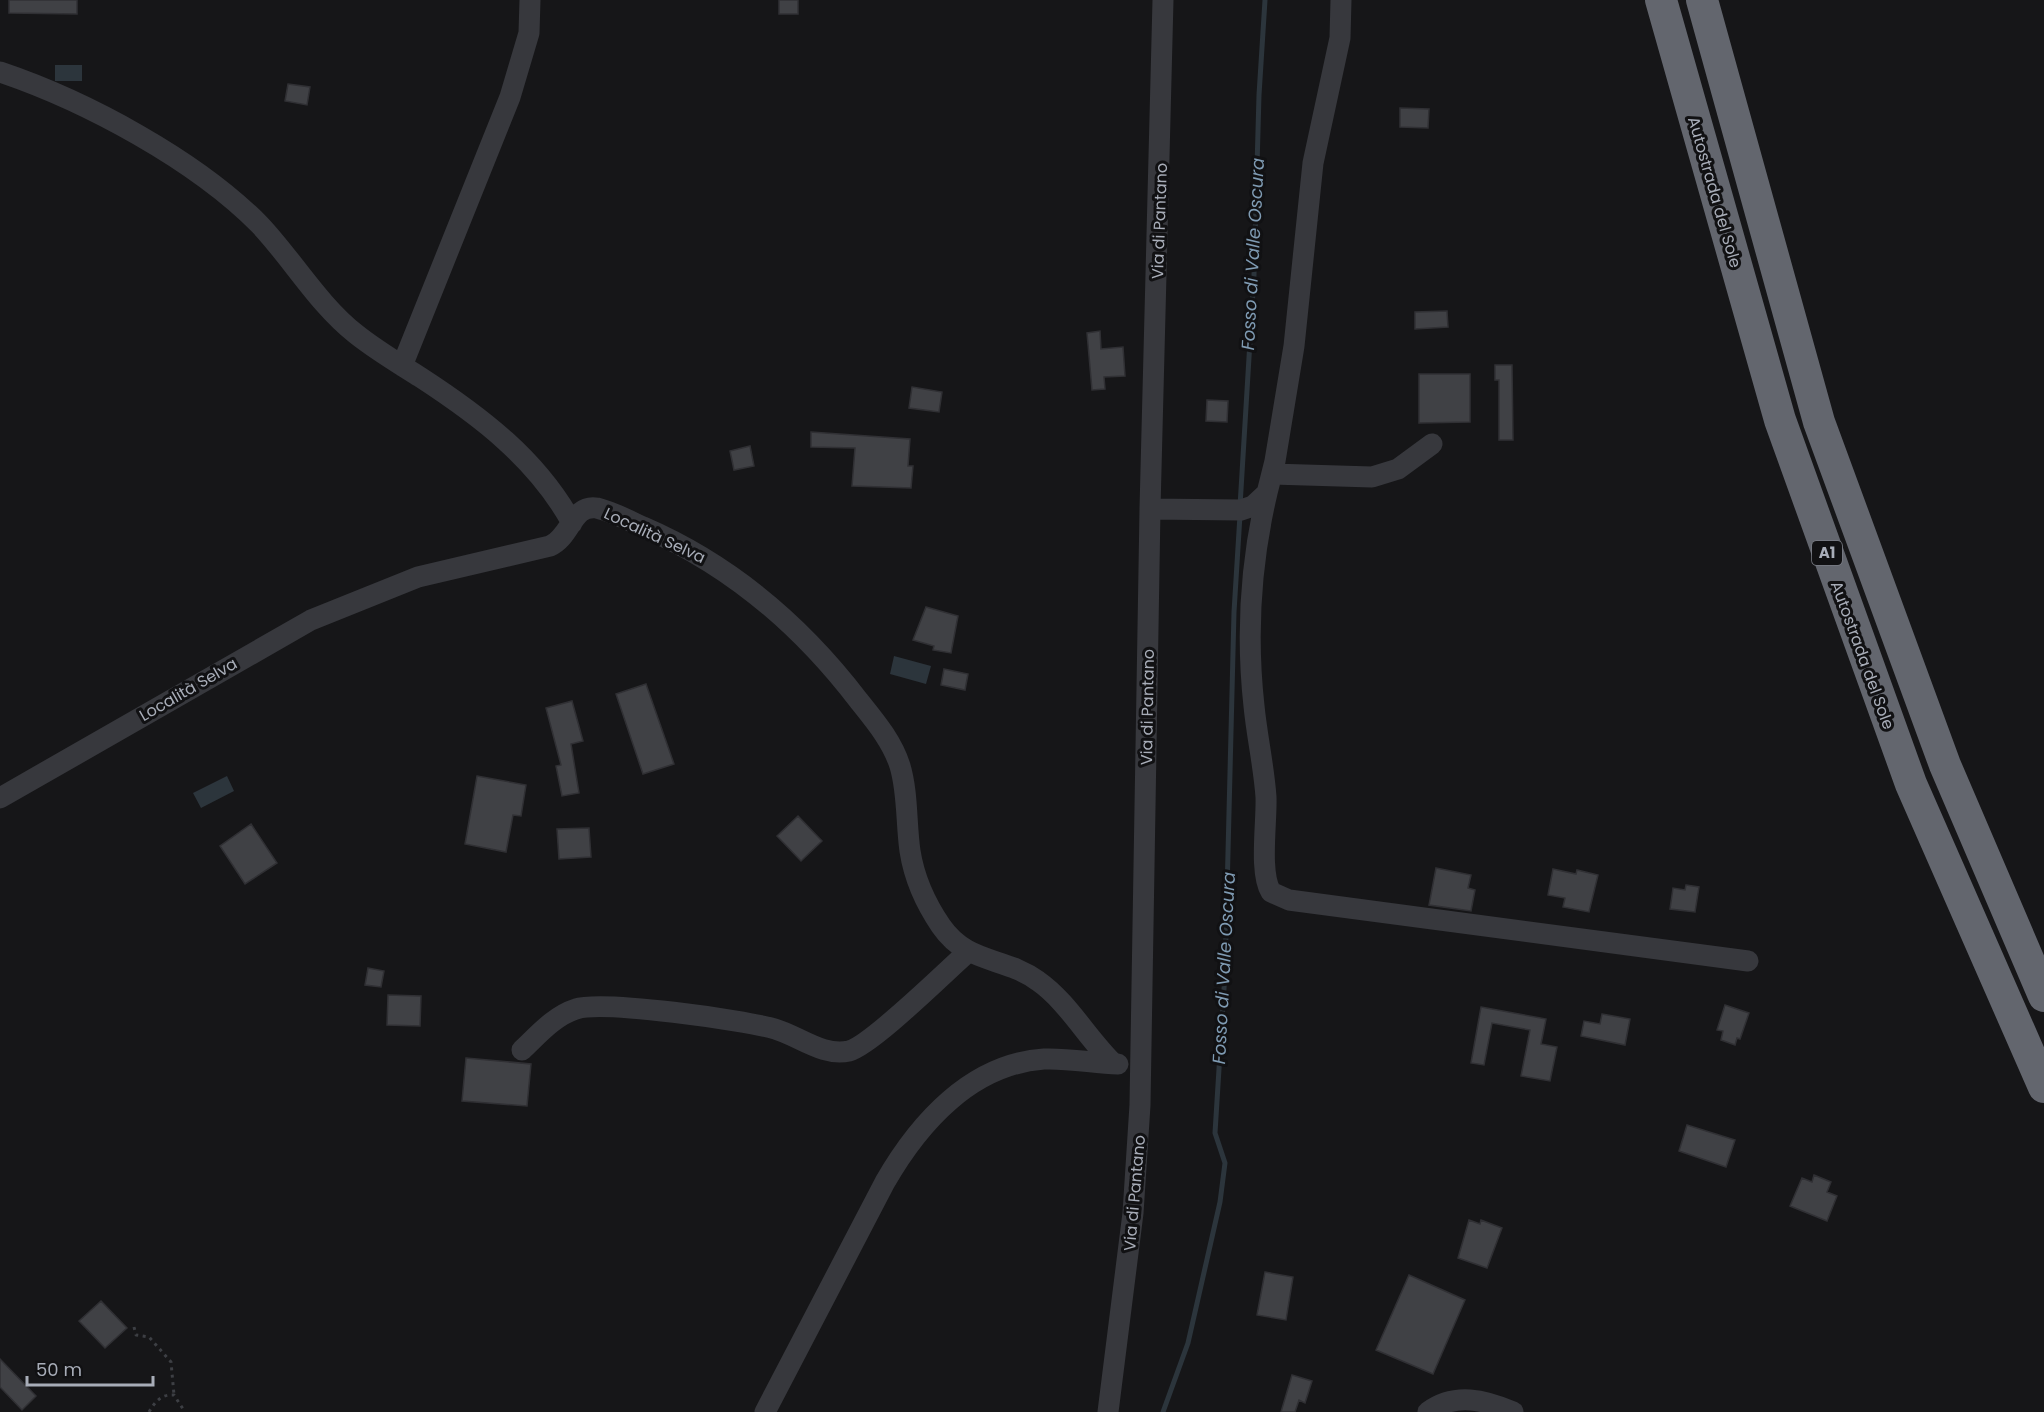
<svg xmlns="http://www.w3.org/2000/svg" width="2044" height="1412" viewBox="0 0 2044 1412" font-family="Poppins,sans-serif">
<style>
.water{fill:#2c353c}
.lines{fill:none;stroke-linecap:round;stroke-linejoin:round}
.stream{stroke:#2c353c;stroke-width:5}
.building{fill:#404145;stroke:#303034;stroke-width:1.5}
.path{stroke:#3d3f44;stroke-width:3;stroke-dasharray:3 4.5;stroke-linecap:butt}
.minor{stroke:#37383d;stroke-width:21}
.highway{stroke:#63666e;stroke-width:32}
.labels{text-anchor:middle;stroke-width:6;stroke-linejoin:round;paint-order:stroke}
.shield{fill:#111113;stroke:#7b7e86;stroke-width:1.5}
.shield-label{font-size:15px;font-weight:bold;fill:#a8adb8}
.street-label{font-size:16px;fill:#a8adb8;stroke:#111113}
.water-label{font-size:18px;font-style:italic;fill:#7f9bb3;stroke:#111113}
</style>
<rect width="100%" height="100%" fill="#161618"/>
<path class="water" d="M 55,65 L 82,65 L 82,81 L 55,81 Z
M 894,656 L 931,666 L 926,684 L 890,674 Z
M 227,776 L 234,791 L 201,808 L 193,793 Z"/>
<g class="lines">
<path class="stream" d="M 1240,506 L 1254,275 L 1259,95 L 1265,0
M 1163,1412 L 1188,1343 L 1220,1202 L 1225,1163 L 1215,1133 L 1225,973 L 1234,612 L 1240,515"/>
</g>
<path class="building" d="M 9,0 L 77,0 L 77,14 L 9,13 Z
M 779,0 L 798,0 L 798,14 L 779,14 Z
M 288,84 L 310,87 L 307,105 L 285,101 Z
M 1400,108 L 1429,109 L 1428,128 L 1400,127 Z
M 1447,311 L 1448,327 L 1415,329 L 1415,312 Z
M 1100,331 L 1101,349 L 1123,347 L 1125,376 L 1104,377 L 1105,389 L 1092,390 L 1087,333 Z
M 1495,365 L 1512,365 L 1513,440 L 1499,440 L 1499,380 L 1495,380 Z
M 1419,374 L 1470,374 L 1470,422 L 1419,423 Z
M 912,387 L 942,392 L 939,412 L 909,408 Z
M 1207,400 L 1228,401 L 1227,422 L 1206,421 Z
M 811,432 L 910,439 L 908,466 L 913,466 L 911,488 L 852,486 L 855,448 L 811,447 Z
M 750,446 L 754,466 L 734,470 L 730,451 Z
M 926,607 L 958,616 L 951,653 L 933,650 L 934,646 L 913,640 Z
M 944,669 L 968,674 L 965,690 L 941,685 Z
M 646,684 L 674,764 L 643,774 L 616,694 Z
M 572,701 L 583,741 L 571,744 L 579,793 L 562,796 L 556,766 L 561,765 L 546,708 Z
M 477,776 L 526,785 L 521,816 L 513,815 L 506,852 L 465,844 Z
M 798,816 L 822,841 L 801,861 L 777,836 Z
M 251,824 L 277,863 L 245,884 L 220,846 Z
M 589,828 L 591,857 L 559,859 L 557,829 Z
M 1436,868 L 1471,875 L 1468,888 L 1475,890 L 1471,911 L 1429,905 Z
M 1553,869 L 1576,874 L 1577,870 L 1598,875 L 1589,912 L 1563,907 L 1565,898 L 1548,895 Z
M 1686,885 L 1699,887 L 1695,912 L 1670,909 L 1673,888 L 1685,890 Z
M 368,968 L 384,971 L 381,987 L 365,985 Z
M 388,995 L 421,996 L 420,1026 L 387,1025 Z
M 1725,1005 L 1749,1013 L 1740,1039 L 1737,1038 L 1735,1045 L 1721,1040 L 1723,1031 L 1717,1030 Z
M 1481,1007 L 1546,1019 L 1541,1044 L 1557,1047 L 1550,1081 L 1521,1076 L 1530,1030 L 1492,1023 L 1484,1065 L 1471,1063 Z
M 1602,1014 L 1630,1019 L 1625,1045 L 1581,1036 L 1584,1021 L 1600,1024 Z
M 466,1058 L 531,1064 L 527,1106 L 462,1101 Z
M 1687,1125 L 1735,1140 L 1726,1167 L 1679,1151 Z
M 1814,1175 L 1831,1182 L 1827,1192 L 1837,1196 L 1827,1221 L 1790,1206 L 1802,1178 L 1812,1182 Z
M 1469,1220 L 1480,1224 L 1481,1220 L 1502,1228 L 1487,1268 L 1458,1258 Z
M 1265,1272 L 1293,1277 L 1286,1320 L 1257,1315 Z
M 1409,1275 L 1465,1300 L 1433,1374 L 1376,1350 Z
M 101,1301 L 127,1328 L 105,1348 L 79,1321 Z
M 0,1359 L 36,1396 L 22,1410 L 0,1387 Z
M 1292,1375 L 1312,1381 L 1305,1403 L 1299,1400 L 1295,1412 L 1281,1412 Z"/>
<g class="lines">
<path class="path" d="M 134,1327 L 136,1335 L 149,1337 L 171,1362 L 174,1395
M 149,1412 C 155,1402 161,1394 174,1395 L 185,1412"/>
<path class="minor" d="M 0,72 C 86,101 196,160 260,225 C 293,260 318,304 356,334 C 376,350 398,363 420,377 C 480,416 537,459 572,523
M 402,366 L 510,97 L 529,33 L 530,0
M 1272,474 L 1372,477 L 1398,469 L 1432,444
M 1267,493 C 1250,565 1246,633 1254,706 C 1257,737 1264,767 1266,797 C 1267,822 1259,873 1271,892 L 1289,900 L 1748,961
M 1150,509 L 1241,510 L 1253,506 L 1267,493 L 1275,461 L 1294,346 L 1313,163 L 1340,38 L 1341,0
M 0,798 L 311,620 L 418,577 L 550,546 C 571,537 572,504 597,508 C 613,512 628,520 643,527 C 731,565 801,625 859,701 C 875,721 892,741 900,766 C 908,793 906,823 910,851 C 914,877 926,904 941,926 C 968,965 1004,956 1038,981 C 1068,1002 1087,1038 1114,1064
M 522,1050 C 538,1035 554,1016 576,1009 C 602,1000 744,1020 775,1029 C 799,1036 823,1057 849,1051 C 872,1045 945,972 968,952
M 765,1412 L 885,1182 C 919,1123 971,1064 1044,1059 C 1068,1058 1093,1063 1118,1064
M 1108,1412 L 1133,1213 L 1140,1105 L 1150,509 L 1163,0
M 1428,1412 C 1455,1392 1485,1400 1513,1412"/>
<path class="highway" d="M 1661,0 L 1780,420 L 1911,784 L 2044,1087
M 1702,0 L 1819,422 L 1945,765 L 2044,996"/>
</g>
<g class="labels">
<rect class="shield" x="1812" y="541" width="30" height="24" rx="4.5"/>
<g class="shield-label">
<text x="1827" y="558">A1</text>
</g>
<g class="street-label">
<text transform="translate(1715 192) rotate(74)" y="6">Autostrada del Sole</text>
<text transform="translate(1159 221) rotate(-88)" y="6">Via di Pantano</text>
<text transform="translate(655 535) rotate(25)" y="6">Località Selva</text>
<text transform="translate(1863 655) rotate(70)" y="6">Autostrada del Sole</text>
<text transform="translate(188 689) rotate(-30)" y="6">Località Selva</text>
<text transform="translate(1147 707) rotate(-89)" y="6">Via di Pantano</text>
<text transform="translate(1134 1193) rotate(-85)" y="6">Via di Pantano</text>
</g>
<g class="water-label">
<text transform="translate(1253 254) rotate(-87)" y="6">Fosso di Valle Oscura</text>
<text transform="translate(1224 968) rotate(-87)" y="6">Fosso di Valle Oscura</text>
</g>
</g>
<path d="M27 1376v9h126v-9" fill="none" stroke="#a8adb8" stroke-width="3"/>
<text x="36" y="1376" font-size="18" fill="#a8adb8" stroke="#111113" stroke-width="4.5" paint-order="stroke">50 m</text>
</svg>
